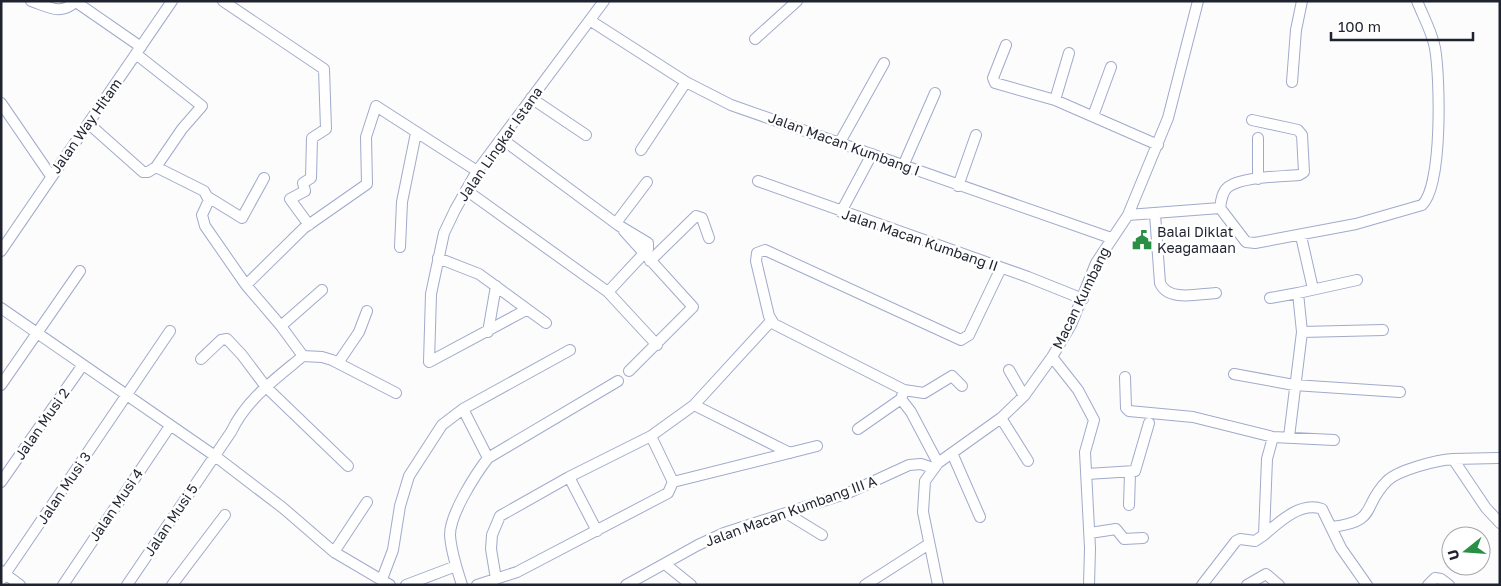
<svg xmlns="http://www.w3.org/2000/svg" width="1501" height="586" viewBox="0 0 1501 586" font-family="'Golos Text',sans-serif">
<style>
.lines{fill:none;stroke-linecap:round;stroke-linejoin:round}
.minor-casing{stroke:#a0aacb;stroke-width:12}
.minor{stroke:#fff;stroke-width:10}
.labels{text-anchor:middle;stroke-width:5;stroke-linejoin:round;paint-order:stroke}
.street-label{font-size:14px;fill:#1f222f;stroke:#fff}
.poi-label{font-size:14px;fill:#1f222f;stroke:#fff;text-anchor:start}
</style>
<rect width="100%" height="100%" fill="#fcfcfc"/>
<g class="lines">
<defs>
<path id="minor" d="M 31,1 C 49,7 61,16 76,1
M 223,1 L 324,69 L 326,129 L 312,138 L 311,178 L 303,183 L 305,191 L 290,199 L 309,225
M 76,2 L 141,47
M 591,21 L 686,82 L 731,105 L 1111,238
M 755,39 L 797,1
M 1006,45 L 993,78 L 995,83 L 1055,100 L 1158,145
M 136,54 L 202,106 L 182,129 L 156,167
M 1292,82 L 1296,30 L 1302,1
M 531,98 L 586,135
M 1055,100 L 1069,53
M 1,103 L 51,176
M 1093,116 L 1111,67
M 89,124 L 143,172 L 148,172 L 156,167 L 204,191 L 209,200 L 202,215 L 205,226 L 246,285 L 281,326 L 303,356 C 274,380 247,399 231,432 L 127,585
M 1258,138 L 1258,179
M 502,139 L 618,225 L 648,243 L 648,249 L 608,292
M 840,142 L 884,63
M 641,150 L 686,82
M 903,166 L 935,93
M 758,181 L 1028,277 L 1083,299
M 958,186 L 976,135
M 466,190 L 608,292 L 657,345
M 208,197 L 242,218 L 264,178
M 1220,208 C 1221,201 1222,192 1228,187 C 1243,176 1281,177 1299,175 L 1304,172 L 1302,135 L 1298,130 L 1252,120
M 841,212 L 872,154
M 1155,214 L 1160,283 C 1168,302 1198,294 1216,293
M 1128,215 L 1220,208 L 1246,242 L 1255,243 L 1356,224 L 1422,205 C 1443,186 1440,76 1435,48 C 1432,32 1423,16 1417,1
M 616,223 L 647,182
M 624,231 L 693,307 L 629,371
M 1301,236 L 1313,289
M 400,247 L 402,202 L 416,133
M 1,251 L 172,1
M 438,258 L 479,274 L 546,323
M 650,261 L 696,216 L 702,218 L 709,238
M 246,285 L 304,228 L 367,184 L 366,137 L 376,106 L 477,171
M 1270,298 L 1298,293
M 1,308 L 215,456 L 283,508 L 334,552 L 390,585
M 526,310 L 429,362 L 431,294 L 444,233 L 455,210 L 477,171 L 604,1
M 281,326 L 322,290
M 488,332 L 496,286
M 1302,332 L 1383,330
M 303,356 L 322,357 L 332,360 L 396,393
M 1052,357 L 1078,390 L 1094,420 L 1085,452 L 1090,548 L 1089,585
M 201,359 L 221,340 L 227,339 L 242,355 L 266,387 L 348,466
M 338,363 L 359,332 L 367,311
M 1009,370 L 1024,396
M 1234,374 L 1294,385 L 1400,392
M 1125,377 L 1126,408 L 1129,411 L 1193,417 L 1273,437
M 1,385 L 80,271
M 904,390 L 924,393 L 952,376 L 962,386
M 901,399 L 911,412 L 938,463
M 694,405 L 790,453
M 463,409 L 488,458
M 1001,418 L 1028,461
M 858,429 L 901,399 L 904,390 L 774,324 L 769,316 L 756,261 L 757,253 L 765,250 L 961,340 L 969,335 L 1001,268
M 1289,437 L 1302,332 L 1298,293 L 1357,280
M 1334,440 L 1273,437 L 1267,459 L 1264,535 C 1279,522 1301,501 1322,509 L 1341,548 L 1367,585
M 952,453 L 980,517
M 1453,459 L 1498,458
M 1087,474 L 1135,471 L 1149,423
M 569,477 L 597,531
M 1,482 L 82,366
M 673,482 L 817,446
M 1129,505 L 1130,473
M 786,513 L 822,535
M 1332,527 C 1379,521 1361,507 1387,481 C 1398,470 1437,460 1453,459 L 1486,508 L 1500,523
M 1090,533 L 1116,529 L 1124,539 L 1143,538
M 334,552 L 367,502
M 665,564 L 691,585
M 1,571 L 20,585
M 382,579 L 393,550 L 400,506 L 409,476 L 442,425 L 463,409 L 570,350
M 496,579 L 491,549 L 492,535 L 500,516 L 569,477 L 651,436 L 694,405 L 771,321
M 1,580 L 170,331
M 63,585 L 170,426
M 172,585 L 225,515
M 406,585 L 456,566
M 462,585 C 457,569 451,552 450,535 C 450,514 475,475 488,458 L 618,381
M 477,585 L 517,572 L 668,493 L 673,482 L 651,436
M 626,585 L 698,545 L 724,533 L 848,493 L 909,465 L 921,464 L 933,468
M 865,585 L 929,544
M 938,585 L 923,512 L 925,481 L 938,463 L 1001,418 L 1024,396 L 1052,357 L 1071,325 L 1096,263 L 1128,215 L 1168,118 L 1198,1
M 1202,585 L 1236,541 L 1240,539 L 1255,541 L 1264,535
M 1247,585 L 1266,574 L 1279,585
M 1428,585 L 1435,578 L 1441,579 L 1449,585"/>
</defs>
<use href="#minor" class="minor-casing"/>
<use href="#minor" class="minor"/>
</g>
<defs>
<symbol id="civic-bare" viewBox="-9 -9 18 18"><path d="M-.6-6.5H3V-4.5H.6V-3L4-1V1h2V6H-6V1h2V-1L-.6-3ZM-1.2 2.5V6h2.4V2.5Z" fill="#288f45" stroke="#fff" stroke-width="2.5" paint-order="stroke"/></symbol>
</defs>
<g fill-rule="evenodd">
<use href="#civic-bare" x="1128" y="226" width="28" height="28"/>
</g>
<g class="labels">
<g class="street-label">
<text transform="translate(86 126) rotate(-55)" y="5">Jalan Way Hitam</text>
<text transform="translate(500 144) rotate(-55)" y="5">Jalan Lingkar Istana</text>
<text transform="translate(844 144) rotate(20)" y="5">Jalan Macan Kumbang I</text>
<text transform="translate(920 240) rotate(19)" y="5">Jalan Macan Kumbang II</text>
<text transform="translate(1081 298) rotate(-64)" y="5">Macan Kumbang</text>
<text transform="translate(42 424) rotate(-55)" y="5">Jalan Musi 2</text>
<text transform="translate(64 488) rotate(-56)" y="5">Jalan Musi 3</text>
<text transform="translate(116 505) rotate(-56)" y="5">Jalan Musi 4</text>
<text transform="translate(791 511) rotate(-20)" y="5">Jalan Macan Kumbang III A</text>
<text transform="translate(171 520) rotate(-56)" y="5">Jalan Musi 5</text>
</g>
<g class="poi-label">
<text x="1157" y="237">Balai Diklat<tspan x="1157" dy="16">Keagamaan</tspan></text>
</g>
</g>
<rect width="1501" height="586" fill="none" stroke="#1f222f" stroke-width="5"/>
<g transform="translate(1466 551) rotate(253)"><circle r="24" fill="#ffffff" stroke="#a5a7ac"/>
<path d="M0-4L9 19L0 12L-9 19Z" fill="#288f45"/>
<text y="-8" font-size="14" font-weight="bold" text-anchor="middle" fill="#1f222f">U</text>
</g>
<path d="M1331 32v8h142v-8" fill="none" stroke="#1f222f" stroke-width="2.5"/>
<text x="1338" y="32" font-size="15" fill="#1f222f" stroke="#ffffff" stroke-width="4" paint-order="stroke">100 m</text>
</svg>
